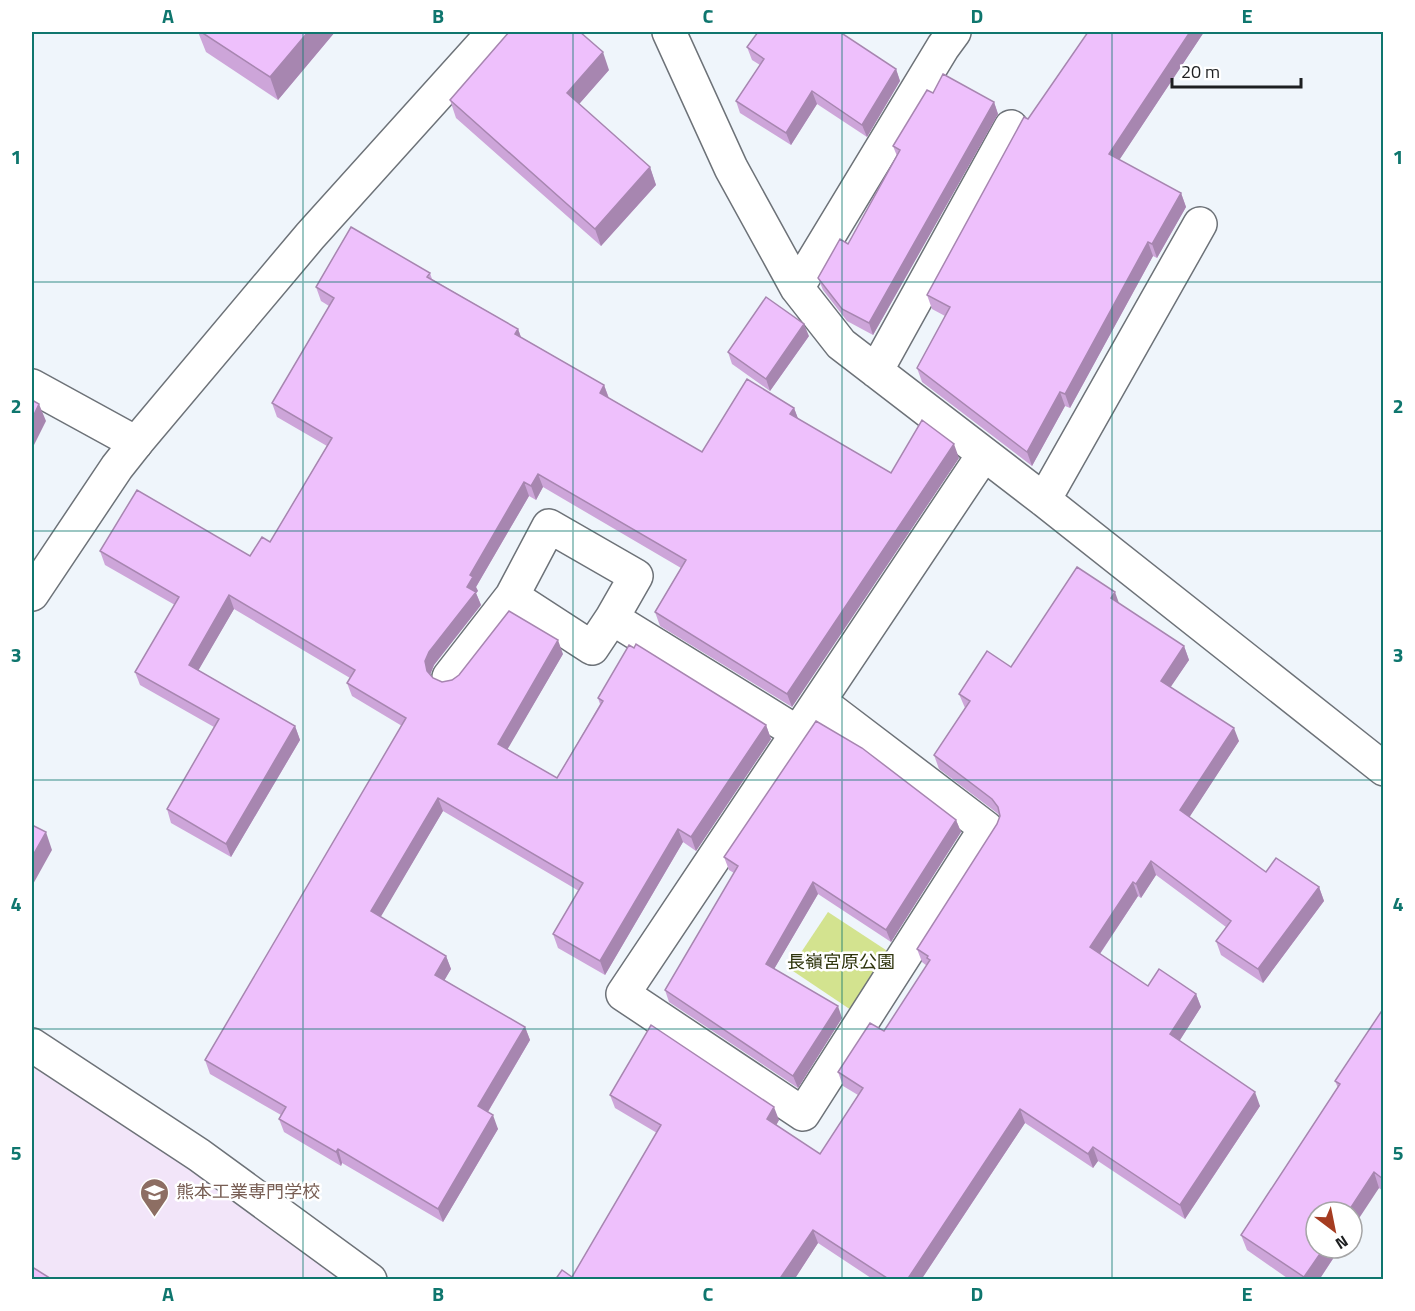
<svg xmlns="http://www.w3.org/2000/svg" width="1415" height="1311" viewBox="0 0 1415 1311" font-family="'Titillium Web','Noto Sans JP',sans-serif">
<style>
.education{fill:#f2e5f9}
.green{fill:#d3e38f}
.lines{fill:none;stroke-linecap:round;stroke-linejoin:round}
.minor-casing{stroke:#6d7278;stroke-width:36}
.tertiary-casing{stroke:#6d7278;stroke-width:36}
.minor{stroke:#fff;stroke-width:33}
.tertiary{stroke:#fff;stroke-width:33}
.wall{fill:#cda5d9}
.shaded-wall{fill:#a786b0}
.building{fill:#eec0fc;stroke:#a786b0;stroke-width:1.5}
.grid{fill:none;stroke:#0f766e;stroke-width:1.5;stroke-opacity:0.55}
.labels{text-anchor:middle;stroke-width:5;stroke-linejoin:round;paint-order:stroke}
.park-label{font-size:18px;fill:#2f350d;stroke:#fff}
.education-label{font-size:18px;fill:#785e54;stroke:#fff;text-anchor:start}
.neatline{fill:none;stroke:#0f766e;stroke-width:2}
.grid-label{font-size:20px;text-anchor:middle;font-weight:bold;fill:#0f766e}
</style>
<rect width="100%" height="100%" fill="#eff5fb"/>
<path class="education" d="M 32,1045 L 356,1279 L 32,1279 Z"/>
<path class="green" d="M 828,912 L 892,954 L 854,1012 L 790,969 Z"/>
<g class="lines">
<defs>
<path id="minor" d="M 669,32 L 731,168 L 797,288 L 841,344 L 1044,500 L 1384,769
M 797,288 L 943,47 L 954,32
M 876,371 L 1011,127
M 32,386 L 136,443
M 1044,500 L 1200,224
M 612,618 L 636,576 L 549,526 L 512,596 L 592,648 L 612,618 L 798,733
M 449,677 L 512,596
M 819,701 L 986,828 L 803,1114 L 623,994 L 984,454
M 32,1045 L 199,1155 L 370,1280"/>
<path id="tertiary" d="M 32,594 L 117,467 L 136,443 L 310,236 L 494,32"/>
</defs>
<use href="#minor" class="minor-casing"/>
<use href="#tertiary" class="tertiary-casing"/>
<use href="#minor" class="minor"/>
<use href="#tertiary" class="tertiary"/>
</g>
<path class="wall" d="M 198,32 L 335,32 L 278,100 L 206,52 Z
M 1088,32 L 1204,32 L 1119,160 L 1181,193 L 1186,207 L 1157,258 L 1153,256 L 1070,408 L 1065,406 L 1032,466 L 922,382 L 917,368 L 945,316 L 932,309 L 927,295 L 1028,119 Z
M 747,47 L 896,69 L 900,81 L 867,137 L 817,104 L 791,145 L 740,113 L 736,101 L 760,65 L 752,60 Z
M 609,70 L 579,104 L 650,167 L 656,185 L 601,246 L 456,118 L 450,100 Z
M 933,93 L 994,102 L 998,114 L 873,335 L 847,321 L 823,290 L 818,278 L 848,244 L 897,156 L 893,146 Z
M 430,273 L 432,279 L 518,329 L 521,337 L 604,385 L 609,398 L 702,452 L 794,408 L 798,419 L 891,473 L 959,458 L 792,707 L 660,626 L 655,612 L 681,568 L 543,487 L 536,500 L 529,496 L 476,587 L 478,591 L 476,593 L 481,605 L 434,665 L 430,675 L 433,678 L 442,682 L 452,680 L 563,654 L 507,749 L 557,778 L 600,704 L 598,698 L 766,725 L 771,739 L 696,851 L 683,842 L 605,975 L 558,948 L 553,934 L 579,891 L 443,811 L 380,917 L 446,956 L 451,969 L 444,980 L 525,1027 L 530,1040 L 488,1112 L 498,1129 L 443,1222 L 342,1163 L 341,1166 L 284,1132 L 279,1119 L 281,1115 L 210,1074 L 205,1060 L 402,726 L 352,696 L 347,683 L 350,678 L 234,609 L 198,670 L 295,726 L 300,740 L 231,857 L 171,823 L 167,809 L 214,727 L 140,685 L 135,672 L 175,605 L 105,565 L 100,551 L 250,556 L 270,542 L 327,446 L 277,417 L 272,403 L 329,306 L 321,301 L 316,287 Z
M 809,336 L 770,391 L 732,364 L 728,352 Z
M 1118,603 L 1184,646 L 1189,660 L 1170,687 L 1239,741 L 1189,817 L 1266,872 L 1319,887 L 1324,901 L 1263,983 L 1221,955 L 1216,941 L 1226,927 L 1156,875 L 1141,898 L 1138,896 L 1100,954 L 1148,986 L 1196,994 L 1201,1007 L 1179,1041 L 1260,1106 L 1185,1219 L 1098,1161 L 1093,1168 L 1025,1123 L 921,1280 L 874,1280 L 818,1243 L 794,1280 L 555,1280 L 572,1277 L 657,1133 L 615,1108 L 610,1095 L 779,1120 L 776,1125 L 820,1154 L 858,1095 L 843,1086 L 838,1072 L 884,1031 L 927,966 L 922,962 L 917,949 L 997,824 L 1000,816 L 997,813 L 939,769 L 934,755 L 965,708 L 959,694 L 1011,667 Z
M 956,820 L 961,832 L 891,942 L 818,894 L 774,969 L 842,1018 L 798,1088 L 669,1002 L 665,990 L 734,873 L 729,870 L 724,857 Z
M 1383,1009 L 1383,1191 L 1379,1188 L 1316,1248 L 1340,1248 L 1319,1280 L 1290,1280 L 1247,1250 L 1241,1235 L 1338,1088 L 1335,1081 Z"/>
<path class="shaded-wall" d="M 308,32 L 335,32 L 278,100 L 270,77 Z
M 1190,32 L 1204,32 L 1114,168 L 1109,154 Z
M 603,52 L 609,70 L 573,111 L 567,93 Z
M 896,69 L 900,81 L 867,137 L 862,125 Z
M 812,91 L 817,104 L 791,145 L 786,133 Z
M 994,102 L 998,114 L 873,335 L 869,323 Z
M 650,167 L 656,185 L 601,246 L 595,229 Z
M 1181,193 L 1186,207 L 1157,258 L 1152,244 Z
M 1148,242 L 1153,256 L 1070,408 L 1065,394 Z
M 804,324 L 809,336 L 770,391 L 766,379 Z
M 518,329 L 523,343 L 515,334 Z
M 604,385 L 609,399 L 600,393 Z
M 1060,392 L 1065,406 L 1032,466 L 1027,452 Z
M 39,404 L 46,421 L 32,449 L 32,419 Z
M 794,408 L 799,421 L 790,414 Z
M 954,444 L 959,458 L 792,707 L 787,694 Z
M 538,474 L 543,487 L 536,500 L 531,486 Z
M 524,482 L 529,496 L 476,587 L 478,591 L 476,593 L 481,605 L 434,665 L 430,675 L 427,671 L 425,661 L 429,652 L 467,587 L 470,575 Z
M 1115,592 L 1120,606 L 1111,598 Z
M 229,595 L 234,609 L 194,678 L 189,665 Z
M 558,640 L 563,654 L 503,757 L 498,744 Z
M 1184,646 L 1189,660 L 1166,694 L 1161,681 Z
M 766,725 L 771,739 L 696,851 L 691,837 Z
M 295,726 L 300,740 L 231,857 L 226,844 Z
M 1234,728 L 1239,741 L 1185,824 L 1180,810 Z
M 438,798 L 443,811 L 376,925 L 371,911 Z
M 956,820 L 961,832 L 891,942 L 886,930 Z
M 678,829 L 683,842 L 605,975 L 600,961 Z
M 46,832 L 52,850 L 32,886 L 32,857 Z
M 1151,861 L 1156,875 L 1141,898 L 1136,884 Z
M 813,882 L 818,894 L 770,976 L 766,964 Z
M 1133,882 L 1138,896 L 1095,961 L 1090,947 Z
M 1319,887 L 1324,901 L 1263,983 L 1258,969 Z
M 446,956 L 451,969 L 440,988 L 435,975 Z
M 1196,994 L 1201,1007 L 1175,1048 L 1170,1034 Z
M 838,1006 L 842,1018 L 798,1088 L 793,1076 Z
M 525,1027 L 530,1040 L 483,1120 L 478,1106 Z
M 1255,1092 L 1260,1106 L 1185,1219 L 1180,1205 Z
M 774,1107 L 779,1120 L 772,1133 L 767,1119 Z
M 1020,1109 L 1025,1123 L 921,1280 L 907,1280 Z
M 493,1115 L 498,1129 L 443,1222 L 438,1209 Z
M 1093,1147 L 1098,1161 L 1093,1168 L 1088,1154 Z
M 338,1149 L 342,1163 L 341,1166 L 336,1152 Z
M 1374,1172 L 1379,1188 L 1352,1229 L 1352,1212 L 1348,1212 Z
M 813,1230 L 818,1243 L 794,1280 L 779,1280 Z
M 1324,1248 L 1340,1248 L 1319,1280 L 1305,1280 L 1304,1277 Z"/>
<path class="building" d="M 201,32 L 308,32 L 270,77 Z
M 509,32 L 580,32 L 603,52 L 567,93 L 650,167 L 595,229 L 450,100 Z
M 758,32 L 840,32 L 896,69 L 862,125 L 812,91 L 786,133 L 736,101 L 764,59 L 747,47 Z
M 1088,32 L 1190,32 L 1109,154 L 1181,193 L 1152,244 L 1148,242 L 1065,394 L 1060,392 L 1027,452 L 917,368 L 950,307 L 927,295 L 1024,117 L 1028,119 Z
M 943,74 L 994,102 L 869,323 L 842,309 L 818,278 L 840,239 L 848,244 L 900,150 L 893,146 L 927,90 L 933,93 Z
M 351,227 L 430,273 L 427,277 L 518,329 L 515,334 L 604,385 L 600,393 L 702,452 L 747,379 L 794,408 L 790,414 L 891,473 L 922,420 L 954,444 L 787,694 L 655,612 L 686,560 L 538,474 L 531,486 L 524,482 L 470,575 L 473,577 L 467,587 L 476,592 L 429,652 L 425,661 L 427,671 L 433,678 L 442,682 L 452,680 L 459,675 L 509,611 L 558,640 L 498,744 L 557,778 L 603,701 L 598,698 L 629,645 L 634,648 L 636,644 L 766,725 L 691,837 L 678,829 L 600,961 L 553,934 L 583,883 L 438,798 L 371,911 L 446,956 L 435,975 L 525,1027 L 478,1106 L 493,1115 L 438,1209 L 338,1149 L 336,1152 L 279,1119 L 286,1107 L 205,1060 L 406,718 L 347,683 L 355,670 L 229,595 L 189,665 L 295,726 L 226,844 L 167,809 L 219,719 L 135,672 L 179,597 L 100,551 L 137,490 L 250,556 L 262,537 L 270,542 L 332,438 L 272,403 L 334,298 L 316,287 Z
M 766,297 L 804,324 L 766,379 L 728,352 Z
M 32,400 L 39,404 L 32,419 Z
M 1077,567 L 1115,592 L 1111,598 L 1184,646 L 1161,681 L 1234,728 L 1180,810 L 1266,872 L 1276,858 L 1319,887 L 1258,969 L 1216,941 L 1231,921 L 1151,861 L 1136,884 L 1133,882 L 1090,947 L 1148,986 L 1159,969 L 1196,994 L 1170,1034 L 1255,1092 L 1180,1205 L 1093,1147 L 1088,1154 L 1020,1109 L 907,1280 L 890,1280 L 813,1230 L 779,1280 L 555,1280 L 562,1270 L 572,1277 L 661,1125 L 610,1095 L 651,1025 L 774,1107 L 767,1119 L 820,1154 L 863,1088 L 838,1072 L 870,1023 L 884,1031 L 930,960 L 927,958 L 928,956 L 917,949 L 997,824 L 1000,816 L 998,807 L 992,799 L 934,755 L 970,701 L 959,694 L 987,651 L 1011,667 Z
M 816,721 L 862,748 L 956,820 L 886,930 L 813,882 L 766,964 L 838,1006 L 793,1076 L 665,990 L 738,866 L 724,857 Z
M 32,825 L 46,832 L 32,857 Z
M 1383,1009 L 1383,1179 L 1374,1172 L 1348,1212 L 1316,1212 L 1316,1248 L 1324,1248 L 1304,1277 L 1241,1235 L 1340,1084 L 1335,1081 Z
M 32,1267 L 37,1270 L 53,1280 L 32,1280 Z"/>
<path class="grid" d="M 303,32 L 303,1280M 573,32 L 573,1280M 842,32 L 842,1280M 1112,32 L 1112,1280M 32,282 L 1384,282M 32,531 L 1384,531M 32,780 L 1384,780M 32,1029 L 1384,1029"/>
<defs>
<symbol id="school-pin" viewBox="-11 -11 22 30"><path d="M0 17L-7.5 6A9.5 9.5 0 1 1 7.5 6Z" fill="#8d6e63" stroke="#fff"/><path d="M0-5L7-2L0 1L-7-2ZM-4 1L0 2.5L4 1V4Q0 6-4 4Z" fill="#fff"/></symbol>
</defs>
<g fill-rule="evenodd">
<use href="#school-pin" x="138" y="1176" width="33" height="45"/>
</g>
<g class="labels">
<g class="park-label">
<text x="841" y="968">長嶺宮原公園</text>
</g>
<g class="education-label">
<text x="176" y="1198">熊本工業専門学校</text>
</g>
</g>
<rect width="1415" height="1311" fill="none" stroke="#ffffff" stroke-width="66"/>
<g transform="translate(1334 1230) rotate(148)"><circle r="28" fill="#ffffff" stroke="#a5a5a6" stroke-width="1.5"/>
<path d="M0-4.5L10 22L0 15L-10 22Z" fill="#a53c21"/>
<text y="-9" font-size="16" font-weight="bold" text-anchor="middle" fill="#1d1f21">N</text>
</g>
<path d="M1172 78v9h129v-9" fill="none" stroke="#1d1f21" stroke-width="3"/>
<text x="1181" y="78" font-size="18" fill="#1d1f21" stroke="#ffffff" stroke-width="4.5" paint-order="stroke">20 m</text>
<rect x="33" y="33" width="1349" height="1245" class="neatline"/>
<g class="grid-label">
<text x="168" y="23">A</text>
<text x="438" y="23">B</text>
<text x="708" y="23">C</text>
<text x="977" y="23">D</text>
<text x="1247" y="23">E</text>
<text x="16" y="164">1</text>
<text x="1398" y="164">1</text>
<text x="16" y="413">2</text>
<text x="1398" y="413">2</text>
<text x="16" y="662">3</text>
<text x="1398" y="662">3</text>
<text x="16" y="911">4</text>
<text x="1398" y="911">4</text>
<text x="16" y="1160">5</text>
<text x="1398" y="1160">5</text>
<text x="168" y="1301">A</text>
<text x="438" y="1301">B</text>
<text x="708" y="1301">C</text>
<text x="977" y="1301">D</text>
<text x="1247" y="1301">E</text>
</g>
</svg>
